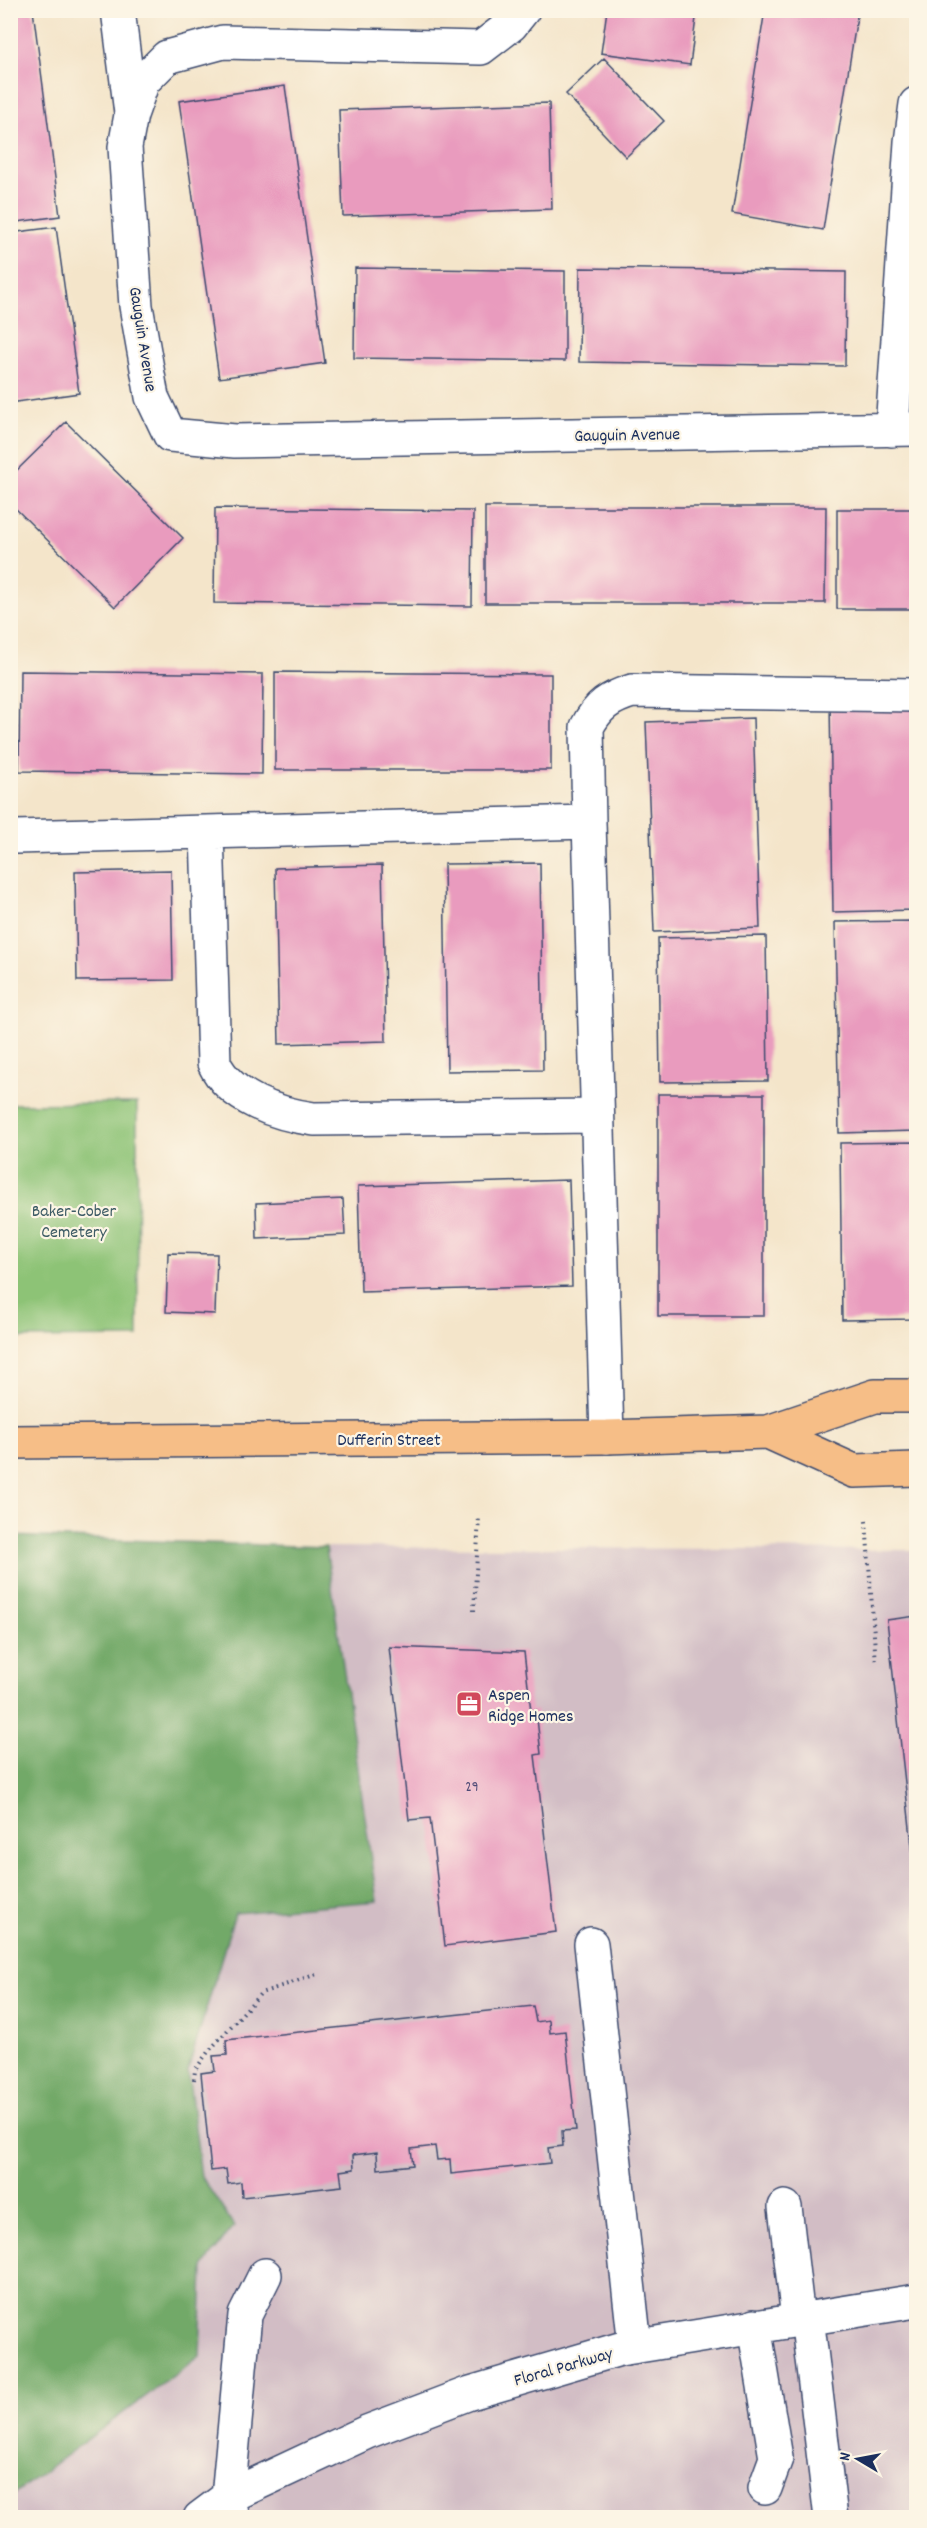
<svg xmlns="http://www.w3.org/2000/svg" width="927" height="2528" viewBox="0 0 927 2528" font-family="Dekko,sans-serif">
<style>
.industrial{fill:#d2bdc5}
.green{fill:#8dc376;stroke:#54796a;stroke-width:1.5}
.forest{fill:#72a967;stroke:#466c62;stroke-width:1.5}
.building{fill:#e99bbe}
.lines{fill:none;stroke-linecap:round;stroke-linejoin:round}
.minor-casing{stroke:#3c4a6e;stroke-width:36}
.major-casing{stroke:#3c4a6e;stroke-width:36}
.path{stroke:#3c4a6e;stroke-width:4;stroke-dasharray:1.5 4.5;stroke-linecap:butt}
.minor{stroke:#fff;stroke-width:33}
.major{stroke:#f6be87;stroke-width:33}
.labels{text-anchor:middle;stroke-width:4.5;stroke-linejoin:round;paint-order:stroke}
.number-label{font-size:15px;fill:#4e4a76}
.street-label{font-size:18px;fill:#1b2f5e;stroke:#fcf5e5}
.park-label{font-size:18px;fill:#3d5b65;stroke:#fcf5e5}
.poi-label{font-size:18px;fill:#1b2f5e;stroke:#fcf5e5;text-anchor:start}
</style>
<rect width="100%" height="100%" fill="#fcf5e5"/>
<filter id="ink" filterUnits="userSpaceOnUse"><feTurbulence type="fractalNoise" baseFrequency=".0167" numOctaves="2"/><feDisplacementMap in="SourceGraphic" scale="12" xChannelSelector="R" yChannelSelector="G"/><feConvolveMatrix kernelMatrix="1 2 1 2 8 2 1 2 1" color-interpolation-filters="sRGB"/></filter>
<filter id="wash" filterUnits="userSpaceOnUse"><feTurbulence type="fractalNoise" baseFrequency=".008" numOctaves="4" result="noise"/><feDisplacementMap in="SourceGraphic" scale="24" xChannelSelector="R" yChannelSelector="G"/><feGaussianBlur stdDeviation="1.35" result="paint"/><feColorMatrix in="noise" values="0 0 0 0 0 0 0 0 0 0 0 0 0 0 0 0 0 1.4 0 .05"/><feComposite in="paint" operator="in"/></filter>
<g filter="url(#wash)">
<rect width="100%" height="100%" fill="#f4e5ca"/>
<path class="industrial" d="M 326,1547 L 916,1550 L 916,2517 L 11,2518 L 10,2496 L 200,2356 L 203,2266 L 234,2226 L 201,2176 L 188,2070 L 235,1913 L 377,1901 Z"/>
<path class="green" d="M 137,1103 L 138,1337 L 11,1338 L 11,1104 Z"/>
<path class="forest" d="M 11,1536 L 326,1547 L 377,1901 L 235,1913 L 188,2070 L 201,2176 L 234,2226 L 203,2267 L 200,2356 L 11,2496 Z"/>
<g id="blocks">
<path class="building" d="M 10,10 L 33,10 L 60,216 L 10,223 Z
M 607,10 L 697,10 L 690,65 L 601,53 Z
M 765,10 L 858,10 L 823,230 L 732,214 Z
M 604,58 L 664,121 L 626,157 L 566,94 Z
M 285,86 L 325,363 L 219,378 L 179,101 Z
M 549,103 L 552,209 L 343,216 L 339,110 Z
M 56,227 L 79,393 L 10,403 L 10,233 Z
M 355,268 L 565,271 L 565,361 L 354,358 Z
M 580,268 L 846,272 L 845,366 L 579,362 Z
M 66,422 L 183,538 L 115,607 L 10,503 L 10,477 Z
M 485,507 L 826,507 L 825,603 L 485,603 Z
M 215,508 L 473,511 L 472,606 L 214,603 Z
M 837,509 L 916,509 L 916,609 L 837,609 Z
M 20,671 L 263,674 L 262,774 L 19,771 Z
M 275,672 L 551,674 L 551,770 L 275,770 Z
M 916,700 L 916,910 L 833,912 L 830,701 Z
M 753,718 L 760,928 L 654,932 L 646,722 Z
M 540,863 L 543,1070 L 447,1071 L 444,864 Z
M 382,865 L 386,1041 L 279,1044 L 275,868 Z
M 171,870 L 173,980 L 77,981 L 75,872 Z
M 916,921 L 916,1131 L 839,1133 L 835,922 Z
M 766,936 L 768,1081 L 660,1082 L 658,938 Z
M 658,1094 L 764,1094 L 764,1316 L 658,1316 Z
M 916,1142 L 916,1319 L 842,1320 L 840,1143 Z
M 569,1180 L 572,1286 L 361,1292 L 358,1186 Z
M 343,1199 L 345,1235 L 257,1239 L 256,1203 Z
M 168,1253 L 217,1254 L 215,1314 L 166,1312 Z
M 916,1616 L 916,1873 L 915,1873 L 887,1620 Z
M 389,1647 L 524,1652 L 531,1711 L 536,1710 L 541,1754 L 535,1755 L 556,1932 L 445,1946 L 430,1818 L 409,1820 Z
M 533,2006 L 536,2022 L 549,2020 L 550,2033 L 565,2031 L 576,2130 L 562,2131 L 563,2146 L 548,2148 L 550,2163 L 451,2174 L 450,2159 L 437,2160 L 435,2146 L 411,2149 L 413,2165 L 378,2169 L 377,2152 L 353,2155 L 354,2169 L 340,2171 L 342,2186 L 242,2197 L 241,2182 L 228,2184 L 226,2169 L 211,2171 L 201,2073 L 215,2071 L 213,2056 L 227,2055 L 226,2040 Z"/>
</g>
</g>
<g filter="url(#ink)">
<use href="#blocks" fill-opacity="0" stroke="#3c4a6e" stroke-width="1.5"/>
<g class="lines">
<defs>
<path id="minor" d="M 118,10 L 131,113
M 523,10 L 511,25 L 481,48 L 223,42 L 167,57 L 143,81 L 131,115 L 125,147 L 136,306 L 152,397 L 170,435 L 235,441 L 916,429
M 892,430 L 911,142 L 916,104
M 589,822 L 587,727 C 598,706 609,698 632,691 L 916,695
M 207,832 L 214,1063 C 231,1099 277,1114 314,1119 L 597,1116
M 16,837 L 589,822 L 607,1437
M 591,1944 L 635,2346
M 785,2207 L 798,2319
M 807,2317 L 831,2518
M 754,2326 L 776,2458 L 765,2488
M 232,2513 L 228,2497 L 245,2315 L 265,2275
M 200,2518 L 228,2497 L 367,2432 L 467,2394 L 620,2349 L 916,2301"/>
<path id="major" d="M 768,1432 L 854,1471 L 916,1469
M 10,1442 L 607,1437 L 768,1432 L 875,1396 L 916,1396"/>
</defs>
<use href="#minor" class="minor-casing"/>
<use href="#major" class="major-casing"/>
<path class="path" d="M 866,1521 L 876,1664
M 474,1611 L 479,1516
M 194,2080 L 195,2070 L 208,2052 L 261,1993 L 317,1974"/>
<use href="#minor" class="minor"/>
<use href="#major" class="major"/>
</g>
</g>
<defs>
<symbol id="office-square" viewBox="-11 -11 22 22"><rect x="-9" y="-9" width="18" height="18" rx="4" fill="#d1495b" stroke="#fcf5e5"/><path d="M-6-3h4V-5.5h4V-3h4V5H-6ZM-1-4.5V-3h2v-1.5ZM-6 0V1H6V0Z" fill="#fff"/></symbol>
</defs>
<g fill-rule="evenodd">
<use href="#office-square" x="454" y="1689" width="30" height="30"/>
</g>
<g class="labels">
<g class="number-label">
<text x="472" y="1791">29</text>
</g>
<g class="street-label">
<text transform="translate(144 339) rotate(81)" y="6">Gauguin Avenue</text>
<text transform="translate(627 434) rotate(-1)" y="6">Gauguin Avenue</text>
<text x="389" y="1445">Dufferin Street</text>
<text transform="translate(563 2366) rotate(-16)" y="6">Floral Parkway</text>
</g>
<g class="park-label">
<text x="74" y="1216">Baker-Cober<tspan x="74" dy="21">Cemetery</tspan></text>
</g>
<g class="poi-label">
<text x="488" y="1700">Aspen<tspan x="488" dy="21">Ridge Homes</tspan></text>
</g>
</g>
<rect width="927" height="2528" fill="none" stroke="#fcf5e5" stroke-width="36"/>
<g transform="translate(858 2459) rotate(280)" stroke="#fcf5e5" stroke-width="4.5" paint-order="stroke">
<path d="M0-4.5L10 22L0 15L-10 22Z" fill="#1b2f5e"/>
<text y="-9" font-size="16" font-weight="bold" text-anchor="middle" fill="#1b2f5e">N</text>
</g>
</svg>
